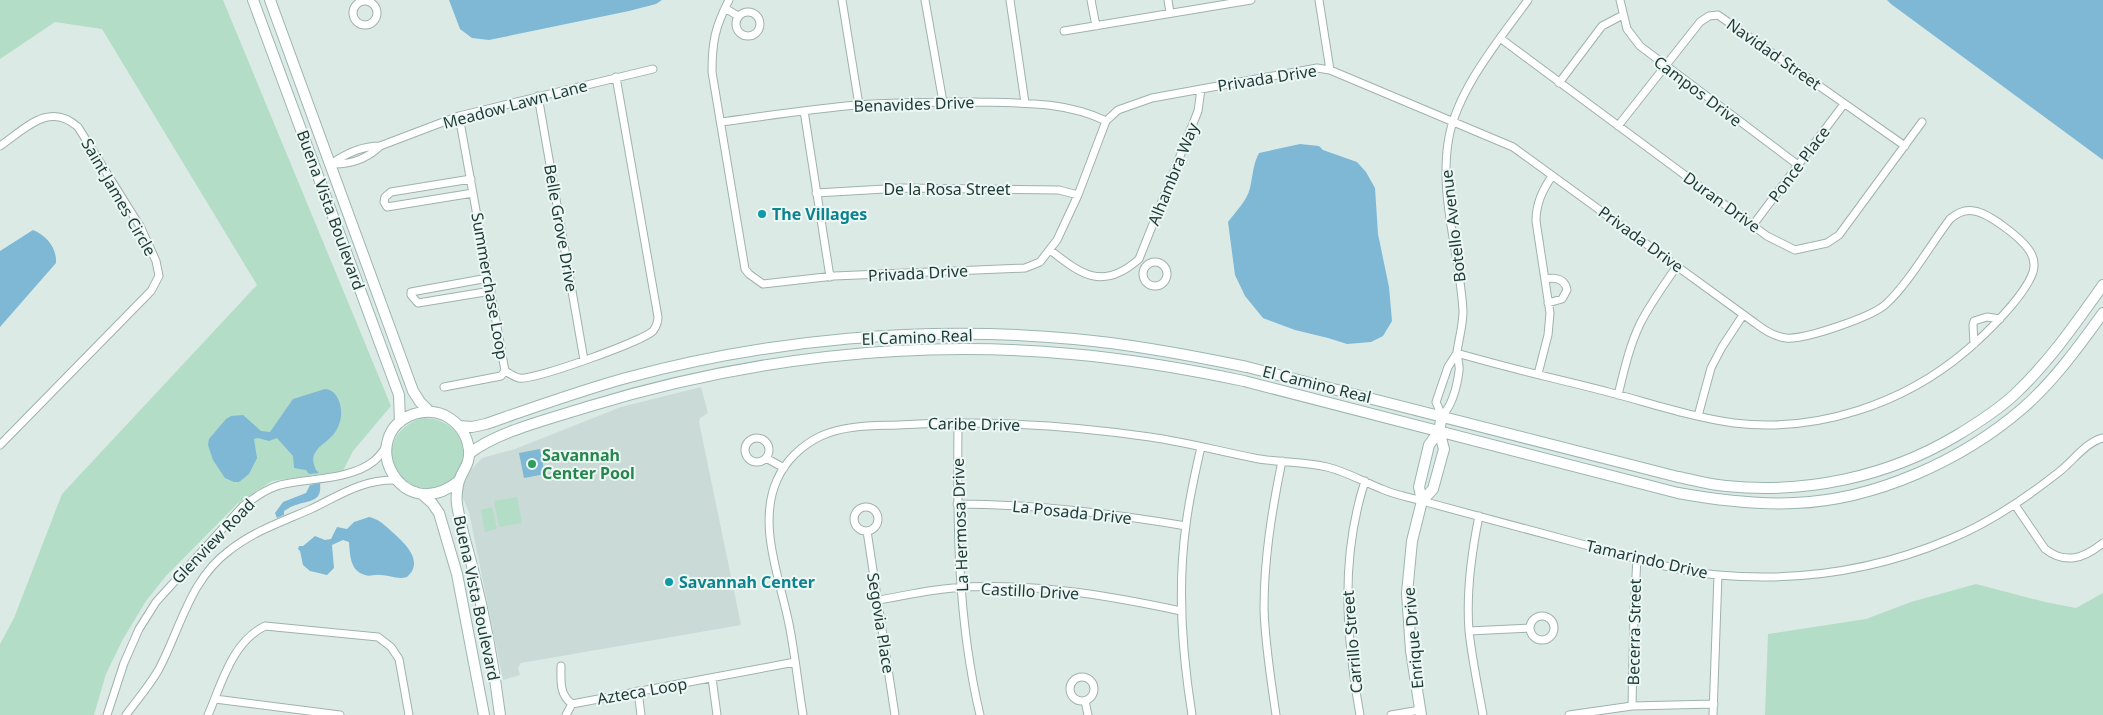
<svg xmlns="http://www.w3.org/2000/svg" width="2103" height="715" viewBox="0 0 2103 715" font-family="'Noto Sans',sans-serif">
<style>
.built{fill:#cadad6}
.green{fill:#b3ddc6}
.water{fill:#7eb8d5}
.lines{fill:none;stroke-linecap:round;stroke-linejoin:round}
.street-casing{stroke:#9fb2ae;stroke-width:9}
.secondary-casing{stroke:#9bb6b1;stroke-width:12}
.street{stroke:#fff;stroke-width:7}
.secondary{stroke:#fff;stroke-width:10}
.culture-dot{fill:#0f9aa8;stroke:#edf7f3;stroke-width:2}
.leisure-dot{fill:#2e9e5b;stroke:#edf7f3;stroke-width:2}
.labels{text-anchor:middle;stroke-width:4;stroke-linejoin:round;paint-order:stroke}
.street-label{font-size:16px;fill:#1d3a37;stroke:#edf7f3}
.culture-label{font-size:16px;font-weight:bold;fill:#0d838f;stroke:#edf7f3;text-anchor:start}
.leisure-label{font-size:16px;font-weight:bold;fill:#27864d;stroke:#edf7f3;text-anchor:start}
</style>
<rect width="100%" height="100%" fill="#dceae6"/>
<path class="built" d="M 701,387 L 708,413 L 700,418 L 699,422 L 741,625 L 521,663 L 518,668 L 520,675 L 503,680 L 469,512 L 461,494 L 462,486 L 470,471 L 482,458 L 515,449 L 621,407 Z"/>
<path class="green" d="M 0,0 L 223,0 L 391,406 L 353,451 L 343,471 L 272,481 L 237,504 L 166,576 L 146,601 L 123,639 L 106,674 L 94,715 L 0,715 L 0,644 L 14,618 L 62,494 L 257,285 L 102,29 L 55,22 L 0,59 Z
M 422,418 C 480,418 473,492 424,488 C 412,487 402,480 396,470 C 384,446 399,425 422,418 Z
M 517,497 L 522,523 L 499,527 L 494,501 Z
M 492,507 L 497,529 L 485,532 L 481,510 Z
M 1976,584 L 2045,602 L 2076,608 L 2103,593 L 2103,715 L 1765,715 L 1768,634 L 1866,619 L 1911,602 Z"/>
<path class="water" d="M 449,0 L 662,0 L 656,4 L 629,11 L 489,40 L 472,38 L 460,29 Z
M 1887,0 L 2103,0 L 2103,160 L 1891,4 Z
M 1300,144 L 1319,146 L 1323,150 L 1357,162 L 1366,172 L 1375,188 L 1378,234 L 1389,287 L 1392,321 L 1383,336 L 1371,342 L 1347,344 L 1328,338 L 1295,330 L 1263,318 L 1245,296 L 1235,275 L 1228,222 C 1236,211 1247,201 1250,188 C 1253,175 1253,164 1259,153 Z
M 33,230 C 47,236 57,248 56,263 L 0,327 L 0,251 Z
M 325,389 C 333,390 336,394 339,401 C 344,414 340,429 330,438 C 324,444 318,446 314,455 C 312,460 314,465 316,470 L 319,473 L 309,474 L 306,470 L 294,468 L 293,456 L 277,438 L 269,441 L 258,438 L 254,439 L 257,458 L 249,474 L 239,482 L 234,482 L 225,478 L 213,460 L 208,445 L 209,439 L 226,419 L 231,416 L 243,415 L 261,431 L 270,432 L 293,399 Z
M 540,449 L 545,474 L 524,478 L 519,453 Z
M 320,483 C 322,501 312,500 299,504 C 294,505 289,508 284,511 L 284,515 L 277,518 L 275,513 L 283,502 L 306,493 L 310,485 Z
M 369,517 C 378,519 382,523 389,529 C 402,541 426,560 407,577 C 397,580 391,575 380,575 C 375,574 370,577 365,575 C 350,571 350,555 349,542 L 343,540 L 332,545 L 334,568 L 327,575 L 310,571 L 303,565 L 300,551 L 298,549 L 299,546 L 303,546 L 315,536 L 325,540 L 331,539 L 337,527 L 347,529 L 354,522 Z"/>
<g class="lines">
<defs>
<path id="street" d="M 729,0 C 715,27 712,42 712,72 L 745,269 L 749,274 L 763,284 L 834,276 L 1025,268 L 1040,262 L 1057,240 L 1078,195 L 1106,121 L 1118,110 L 1152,98 L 1317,68 L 1330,70 L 1513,147 L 1755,323 C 1764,330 1774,337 1786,338 C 1804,340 1872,317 1886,304 C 1908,284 1931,244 1950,219 C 1957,213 1965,209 1974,211 C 1989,213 2021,238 2029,250 C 2034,257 2035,265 2033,272 C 2025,296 1986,334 1967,350 C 1904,404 1817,433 1734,423 C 1691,417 1650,403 1608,392 C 1558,379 1507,368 1457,353
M 842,0 L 859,105
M 925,0 L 943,102
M 1010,0 L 1025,103
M 1091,0 L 1096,26
M 1168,0 L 1170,13
M 1319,0 L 1330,70
M 1620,0 L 1627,29 L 1640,46 L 1798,165
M353 13a12 12 0 1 1 24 0a12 12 0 1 1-24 0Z
M 725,8 L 738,16
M736 24a12 12 0 1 1 24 0a12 12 0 1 1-24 0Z
M 1064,31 L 1251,0
M 1500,38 L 1767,236 L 1795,250 L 1827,243 L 1839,235 L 1922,122
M 1559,83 L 1602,26 L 1623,15
M 538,96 L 584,360
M 804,111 L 830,277
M 459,116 L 505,371 C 509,373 514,377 519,378 C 533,381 643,341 653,331 C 656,327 658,322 658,317 L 616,77
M 721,122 C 766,116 811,109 857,105 C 896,102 936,102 975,102 C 1020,103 1065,101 1106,121
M 1618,126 L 1700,22 L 1709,16 L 1718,15 L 1905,146
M 0,146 C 25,129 49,101 78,127 L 141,228 L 156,261 L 159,276 L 151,291 L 0,445
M 331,164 C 345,154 363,146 380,146 L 459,116 L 653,69
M 331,164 C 349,165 367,159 380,146
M 471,179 L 391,192 L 385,197 L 384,202 L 387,207 L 473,193
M 816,193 L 902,188 L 1059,190 L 1078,195
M 1753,225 L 1844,104
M 1050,250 C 1082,275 1103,291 1139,259 L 1198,111 L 1201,89
M1143 274a12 12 0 1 1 24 0a12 12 0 1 1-24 0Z
M 488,278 L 411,292 L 411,295 L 418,303 L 491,291
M 1545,279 C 1556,277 1565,279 1567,290 L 1562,299 L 1548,303
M 1974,344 L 1973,325 L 1974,321 L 1987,317 L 2000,319
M 1457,353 L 1448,367 L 1436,402 L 1442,416 C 1453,404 1457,387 1459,371 C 1460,365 1457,358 1457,352 C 1459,338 1463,325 1463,311 C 1460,253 1438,195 1449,137 C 1458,89 1499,40 1528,0
M 1538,374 L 1548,335 L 1550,313 L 1536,221 C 1536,204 1542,191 1552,176
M 444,387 L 501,376 L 505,371
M 1618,395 C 1624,371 1629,347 1640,324 C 1650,304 1664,285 1677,266
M 1698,416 L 1711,368 L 1722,347 L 1743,315
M 958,423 C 957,522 957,618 980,715
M745 450a12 12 0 1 1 24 0a12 12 0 1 1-24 0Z
M 766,458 L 784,468
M 957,504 C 1034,504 1109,513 1186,526
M 2015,505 L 2045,549 C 2066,565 2084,558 2103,543
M854 519a12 12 0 1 1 24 0a12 12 0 1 1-24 0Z
M 1479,516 C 1471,555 1466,592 1469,631 C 1472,659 1478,687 1483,715
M 867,531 L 895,715
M 878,600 C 903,596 928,590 953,588 C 1029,582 1107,595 1181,611
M1530 628a12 12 0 1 1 24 0a12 12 0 1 1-24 0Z
M 1469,631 L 1529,628
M 561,666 C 561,681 559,694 572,704
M1070 689a12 12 0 1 1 24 0a12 12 0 1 1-24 0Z
M 712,678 L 717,715
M 638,691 L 641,715
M 215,699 L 340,715
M 1085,701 L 1088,715
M 1632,706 L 1634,612 L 1637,558
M 107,715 L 124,663 L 139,629 L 156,602 L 243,506 C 254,498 266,489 280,485 C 308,478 351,480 374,461 C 379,457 383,451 387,446
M 126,715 C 137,700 150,685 159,669 C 181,627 190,579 230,550 C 254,531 284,521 311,509 C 340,495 363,479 396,480
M 208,715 C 222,683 232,642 265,626 L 378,637 L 391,647 L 399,659 L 409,715
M 566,715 L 572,704 L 795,662
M 803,715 C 798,685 795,654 789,624 C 780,579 757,524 777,480 C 785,461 802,445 821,436 C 845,425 873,426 898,425 C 983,420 1067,425 1150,437 C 1185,442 1219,451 1254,458 C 1278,463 1303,461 1327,467 C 1347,472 1364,482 1382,489 C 1395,495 1409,497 1422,501 C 1478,516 1534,531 1589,546 C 1632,557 1674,571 1718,575 C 1798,582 1877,570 1950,539 C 1990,523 2026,498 2059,472 C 2073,461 2086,442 2103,438
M 1192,715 C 1182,652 1177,589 1186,525 C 1189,499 1195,473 1201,447
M 1276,715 C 1271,680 1265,644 1264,609 C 1264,558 1272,510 1282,461
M 1360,715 C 1346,636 1340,558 1365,481
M 1391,715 L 1420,710
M 1569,715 L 1632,706 L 1714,704
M 1713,715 L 1718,575"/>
<path id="secondary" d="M 253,0 L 399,395 L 400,422
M 270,0 L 413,391 L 420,402 L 430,412
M 459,426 L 472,427 L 486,424 C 532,408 579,391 626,378 C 770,339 925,325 1074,339 C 1132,344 1189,355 1247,367 L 1678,477 C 1694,480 1710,485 1726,486 C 1806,494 1887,477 1956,436 C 1976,424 1997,411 2015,394 C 2049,362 2076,323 2103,285
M 469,454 C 495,432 553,418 587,407 C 743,359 908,339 1071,354 C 1129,359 1187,369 1244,381 L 1678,493 C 1717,500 1755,505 1795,503 C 1875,500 1963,460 2023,408 C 2054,381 2079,346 2103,313
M 459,481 C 400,528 355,435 414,414 C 424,411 435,411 444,415 C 458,422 467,434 469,450 C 470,465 463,469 459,481 C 457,487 456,498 457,504 C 460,526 468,548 473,570 C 485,617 494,667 500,715
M 422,494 L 432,503 L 439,513 L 457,574 L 484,715
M 1422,501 L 1433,489 L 1444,449 L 1439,431
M 1421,715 L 1411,651 L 1407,593 L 1412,541 L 1422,501 L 1419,487 L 1429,445 L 1439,431 L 1442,416"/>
</defs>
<use href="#street" class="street-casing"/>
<use href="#secondary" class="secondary-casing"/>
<use href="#street" class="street"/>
<use href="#secondary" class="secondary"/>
</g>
<g class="culture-dot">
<circle cx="762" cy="214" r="5"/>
<circle cx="669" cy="582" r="5"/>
</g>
<circle class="leisure-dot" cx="532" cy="464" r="5"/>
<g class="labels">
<g class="street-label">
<text transform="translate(1774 54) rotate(35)" y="6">Navidad Street</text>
<text transform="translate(1267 78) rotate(-9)" y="6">Privada Drive</text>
<text transform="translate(1698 91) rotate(37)" y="6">Campos Drive</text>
<text transform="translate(515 104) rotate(-15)" y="6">Meadow Lawn Lane</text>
<text transform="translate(914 104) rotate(-2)" y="6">Benavides Drive</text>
<text transform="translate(1799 164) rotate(-53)" y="6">Ponce Place</text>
<text transform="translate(1173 174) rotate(-68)" y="6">Alhambra Way</text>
<text x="947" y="195">De la Rosa Street</text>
<text transform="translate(119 197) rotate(60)" y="6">Saint James Circle</text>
<text transform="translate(1722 202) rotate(36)" y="6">Duran Drive</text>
<text transform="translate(331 210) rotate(70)" y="6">Buena Vista Boulevard</text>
<text transform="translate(1453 226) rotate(-97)" y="6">Botello Avenue</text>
<text transform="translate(561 228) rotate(80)" y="6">Belle Grove Drive</text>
<text transform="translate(1641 239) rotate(36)" y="6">Privada Drive</text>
<text transform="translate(918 273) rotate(-3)" y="6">Privada Drive</text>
<text transform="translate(490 286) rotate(80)" y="6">Summerchase Loop</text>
<text transform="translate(917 337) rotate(-2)" y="6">El Camino Real</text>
<text transform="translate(1317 384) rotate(14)" y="6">El Camino Real</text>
<text transform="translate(974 424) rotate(1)" y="6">Caribe Drive</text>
<text transform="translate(1072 512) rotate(6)" y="6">La Posada Drive</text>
<text transform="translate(960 525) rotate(-92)" y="6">La Hermosa Drive</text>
<text transform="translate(213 541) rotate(-46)" y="6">Glenview Road</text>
<text transform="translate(1647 559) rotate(13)" y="6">Tamarindo Drive</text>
<text transform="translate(1030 591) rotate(3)" y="6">Castillo Drive</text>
<text transform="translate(477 598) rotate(78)" y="6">Buena Vista Boulevard</text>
<text transform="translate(881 623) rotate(81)" y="6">Segovia Place</text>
<text transform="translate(1634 632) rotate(-89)" y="6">Becerra Street</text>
<text transform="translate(1413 638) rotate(-95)" y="6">Enrique Drive</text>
<text transform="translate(1352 642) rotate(-95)" y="6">Carrillo Street</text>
<text transform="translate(642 691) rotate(-10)" y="6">Azteca Loop</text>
</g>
<g class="culture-label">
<text x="772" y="220">The Villages</text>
<text x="679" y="588">Savannah Center</text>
</g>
<g class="leisure-label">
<text x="542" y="461">Savannah<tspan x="542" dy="18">Center Pool</tspan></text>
</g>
</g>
</svg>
